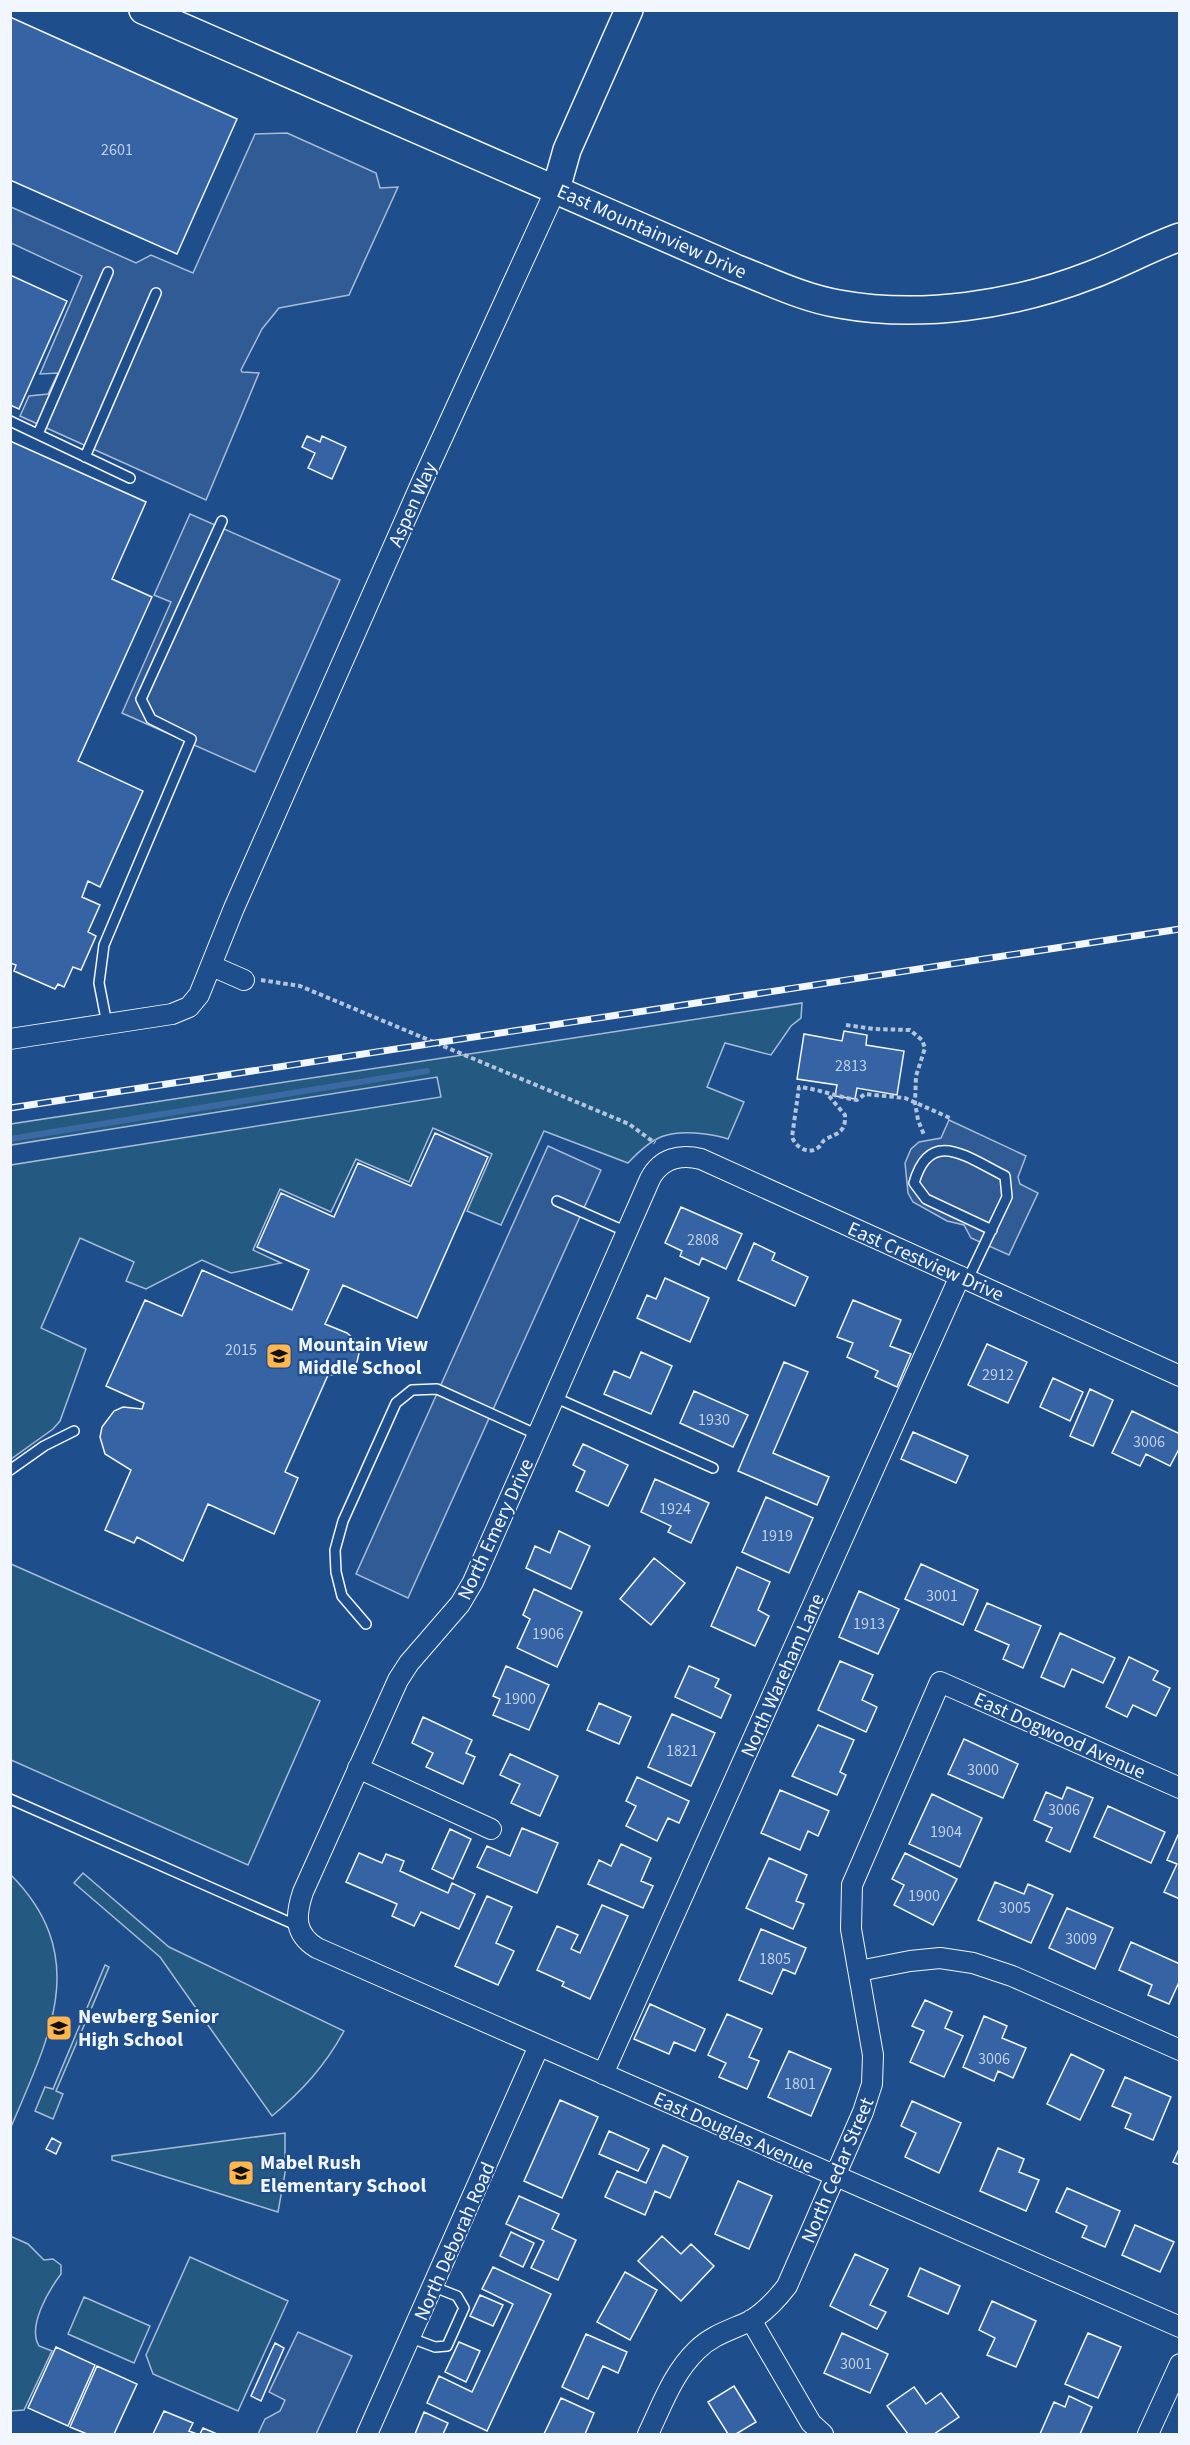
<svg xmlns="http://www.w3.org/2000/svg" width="1190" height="2445" viewBox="0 0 1190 2445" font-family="'Source Sans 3',sans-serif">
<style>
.green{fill:#245a82;stroke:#a8bbd7;stroke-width:1.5}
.parking{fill:#305b95;stroke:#a8bbd7;stroke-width:1.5}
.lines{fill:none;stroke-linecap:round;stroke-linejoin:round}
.stream{stroke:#3b69a3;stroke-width:6}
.building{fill:#3563a3;stroke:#f2f6ff;stroke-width:1.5}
.lane-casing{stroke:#f2f6ff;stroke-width:12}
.street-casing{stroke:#f2f6ff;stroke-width:22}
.secondary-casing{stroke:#f2f6ff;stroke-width:30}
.path{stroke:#b3c4dc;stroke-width:4;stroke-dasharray:4.5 3;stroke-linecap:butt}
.lane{stroke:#1f4e8c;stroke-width:9}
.street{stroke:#1f4e8c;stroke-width:20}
.secondary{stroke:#1f4e8c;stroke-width:27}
.rail-casing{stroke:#f2f6ff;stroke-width:7}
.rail{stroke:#1f4e8c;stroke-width:4.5;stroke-dasharray:14;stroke-linecap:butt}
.labels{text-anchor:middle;stroke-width:4.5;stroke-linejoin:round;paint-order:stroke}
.number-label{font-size:16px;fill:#c3d1e8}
.street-label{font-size:20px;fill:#f2f6ff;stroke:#1f4e8c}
.poi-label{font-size:20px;font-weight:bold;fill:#f2f6ff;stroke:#1f4e8c;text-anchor:start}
</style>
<rect width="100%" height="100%" fill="#1f4e8c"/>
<path class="green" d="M 802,1003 L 801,1018 L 791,1026 L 771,1055 L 725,1043 L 707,1087 L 744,1102 L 728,1139 C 720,1136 713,1135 705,1134 C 668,1129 653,1136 628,1163 L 544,1131 L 501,1225 L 467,1211 L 492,1154 L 433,1128 L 409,1182 L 356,1159 L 331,1212 L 280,1189 L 253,1250 L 281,1263 L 231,1273 L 202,1260 L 146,1289 L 126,1281 L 134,1262 L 80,1238 L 41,1328 L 86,1349 L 60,1421 L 53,1429 L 11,1459 L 11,1165 L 441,1097 L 437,1077 L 11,1145 L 11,1124 Z
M 11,1564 L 320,1701 L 248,1865 L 11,1760 Z
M 83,1873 L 169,1947 L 344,2031 C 325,2066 302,2091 272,2116 L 160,1957 L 74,1883 Z
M 11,1875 C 92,1957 49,2037 11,2127 Z
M 105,1965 L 109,1967 L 56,2091 L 63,2094 L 53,2119 L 35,2111 L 45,2087 L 53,2089 Z
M 285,2133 L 285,2173 L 278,2212 L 112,2160 L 112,2156 Z
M 10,2236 L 28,2244 L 44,2260 L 53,2259 L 61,2265 L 61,2274 C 49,2290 27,2326 39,2346 L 52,2351 L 24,2410 L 11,2411 Z
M 190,2257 L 288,2301 L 238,2411 L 153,2374 L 146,2355 Z
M 84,2297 L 150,2326 L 134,2363 L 68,2334 Z"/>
<path class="parking" d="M 287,133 L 376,173 L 380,188 L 398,187 L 349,295 L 279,308 L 262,329 L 241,370 L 242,372 L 259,373 L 206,500 L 20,416 L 29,396 L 48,394 L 58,373 L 40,374 L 82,276 L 11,243 L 11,207 L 136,263 L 151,255 L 193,273 L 255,134 Z
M 190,514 L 340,580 L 255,772 L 122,713 L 171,602 L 154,595 Z
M 949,1120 L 1026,1156 L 1018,1177 L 1020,1184 L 1038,1193 L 1009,1255 L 971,1238 L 964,1225 L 947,1221 L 913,1202 L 908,1193 L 905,1163 L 911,1149 L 919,1142 L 941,1138 Z
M 548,1146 L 601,1170 L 408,1598 L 356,1574 Z
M 298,2332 L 352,2356 L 316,2434 L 258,2434 L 265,2419 L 280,2411 L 285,2400 L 269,2392 Z"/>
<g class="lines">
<path class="stream" d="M 10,1139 L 427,1071"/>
</g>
<path class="building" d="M 10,17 L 237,119 L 177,254 L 10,180 Z
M 10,275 L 67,301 L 19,409 L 10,405 Z
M 307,436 L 320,442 L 322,436 L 346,447 L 332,479 L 308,468 L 315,453 L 302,447 Z
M 10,441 L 146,502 L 112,579 L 152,597 L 78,761 L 143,791 L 100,887 L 88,881 L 82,897 L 100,905 L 88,932 L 96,936 L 81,970 L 73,967 L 64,987 L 58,984 L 55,989 L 14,971 L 16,965 L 10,963 Z
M 844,1031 L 867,1035 L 866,1045 L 904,1051 L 897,1095 L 857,1088 L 855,1099 L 835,1096 L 837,1085 L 797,1079 L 804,1034 L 842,1041 Z
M 435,1133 L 488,1157 L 417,1318 L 343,1285 L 325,1324 L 347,1333 L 356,1341 L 359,1353 L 357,1362 L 346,1374 L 328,1375 L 285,1472 L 298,1478 L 274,1534 L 208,1504 L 183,1561 L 137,1537 L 134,1543 L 105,1530 L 131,1470 L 105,1454 L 100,1437 L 102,1427 L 114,1411 L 123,1407 L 142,1409 L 144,1403 L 106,1386 L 145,1300 L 182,1316 L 202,1270 L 292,1310 L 309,1270 L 257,1247 L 281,1193 L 334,1217 L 358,1163 L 411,1186 Z
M 681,1207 L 742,1234 L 726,1269 L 702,1258 L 699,1265 L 680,1256 L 682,1251 L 665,1243 Z
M 754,1243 L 775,1253 L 772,1260 L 808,1277 L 795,1306 L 738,1280 Z
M 665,1278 L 709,1298 L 690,1342 L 637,1318 L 647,1295 L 656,1299 Z
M 853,1300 L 901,1320 L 890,1346 L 911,1354 L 897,1387 L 875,1377 L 878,1371 L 847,1357 L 853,1343 L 837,1337 Z
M 987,1344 L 1027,1362 L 1008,1403 L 968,1385 Z
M 641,1352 L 672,1366 L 651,1414 L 604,1394 L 614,1371 L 630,1378 Z
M 784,1362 L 808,1372 L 773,1453 L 829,1477 L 817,1505 L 738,1471 Z
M 1053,1378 L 1083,1392 L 1070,1421 L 1040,1407 Z
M 1090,1389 L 1113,1400 L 1093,1446 L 1070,1436 Z
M 694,1391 L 748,1415 L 733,1447 L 680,1423 Z
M 1132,1411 L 1180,1434 L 1180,1447 L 1170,1466 L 1146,1454 L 1140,1466 L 1112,1453 Z
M 913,1432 L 968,1456 L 956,1483 L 901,1459 Z
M 583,1444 L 628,1465 L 608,1506 L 576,1491 L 585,1471 L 573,1465 Z
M 655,1479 L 709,1503 L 691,1543 L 668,1532 L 671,1526 L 641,1512 Z
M 766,1497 L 813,1518 L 789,1573 L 742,1552 Z
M 559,1531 L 590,1546 L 571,1589 L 526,1568 L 535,1546 L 550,1553 Z
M 654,1558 L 685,1583 L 651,1625 L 620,1599 Z
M 921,1564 L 978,1590 L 963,1625 L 905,1599 Z
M 737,1567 L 770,1582 L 758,1610 L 769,1616 L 755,1646 L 711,1626 Z
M 534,1589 L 582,1612 L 557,1667 L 517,1648 L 530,1619 L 523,1615 Z
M 859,1591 L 899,1609 L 878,1654 L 839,1637 Z
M 987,1603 L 1041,1626 L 1023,1668 L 1003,1659 L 1009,1645 L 975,1630 Z
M 1060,1633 L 1115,1658 L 1103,1683 L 1072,1669 L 1064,1687 L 1041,1677 Z
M 1129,1657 L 1158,1671 L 1153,1680 L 1170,1688 L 1156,1716 L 1133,1705 L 1127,1717 L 1106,1707 Z
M 840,1661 L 873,1675 L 862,1700 L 877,1707 L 866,1732 L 818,1710 Z
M 506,1666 L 549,1685 L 529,1730 L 493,1715 L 500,1699 L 493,1696 Z
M 689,1666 L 719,1679 L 715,1687 L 731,1695 L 721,1718 L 675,1697 Z
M 599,1703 L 631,1717 L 619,1744 L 587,1730 Z
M 672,1714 L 715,1733 L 691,1786 L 648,1767 Z
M 423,1717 L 472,1740 L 466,1753 L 475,1757 L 463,1784 L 426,1767 L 433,1753 L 412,1743 Z
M 818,1725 L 854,1740 L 840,1772 L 846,1775 L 837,1795 L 792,1776 Z
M 964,1739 L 1018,1764 L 1003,1798 L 948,1774 Z
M 510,1754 L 558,1776 L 540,1816 L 511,1803 L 520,1784 L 500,1775 Z
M 637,1777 L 689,1801 L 679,1823 L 668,1818 L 657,1841 L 626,1826 L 636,1806 L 626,1801 Z
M 1067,1787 L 1093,1798 L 1070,1852 L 1046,1841 L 1052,1828 L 1034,1820 L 1046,1792 L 1062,1799 Z
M 780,1790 L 829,1811 L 818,1836 L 808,1831 L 800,1850 L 761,1833 Z
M 932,1794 L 982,1818 L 960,1867 L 909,1844 Z
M 1108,1806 L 1165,1832 L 1151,1863 L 1094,1837 Z
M 522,1828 L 558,1843 L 537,1893 L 477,1867 L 487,1846 L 510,1856 Z
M 450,1829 L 471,1839 L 453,1879 L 432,1869 Z
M 1178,1835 L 1180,1836 L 1180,1899 L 1164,1892 L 1177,1864 L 1167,1860 Z
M 621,1844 L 651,1858 L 641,1881 L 653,1886 L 643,1908 L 588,1884 L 599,1860 L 611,1866 Z
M 359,1853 L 382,1863 L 386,1854 L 404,1861 L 400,1871 L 448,1893 L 452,1883 L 475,1894 L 459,1929 L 421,1912 L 414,1926 L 392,1916 L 397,1904 L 346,1882 Z
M 905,1853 L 957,1879 L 933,1925 L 894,1905 L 904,1885 L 892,1879 Z
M 769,1858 L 807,1875 L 796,1901 L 804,1904 L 793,1929 L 746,1908 Z
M 995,1882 L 1024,1894 L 1028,1884 L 1053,1895 L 1031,1943 L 978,1920 Z
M 487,1896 L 512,1907 L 496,1943 L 514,1951 L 498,1985 L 455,1966 Z
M 602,1905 L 628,1916 L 590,1999 L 562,1986 L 564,1982 L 537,1970 L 557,1926 L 578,1935 L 571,1949 L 580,1953 Z
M 1067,1908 L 1113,1928 L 1095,1969 L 1049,1948 Z
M 761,1929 L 806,1948 L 795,1974 L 783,1969 L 772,1994 L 739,1980 Z
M 1131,1942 L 1180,1964 L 1180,1980 L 1169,2004 L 1148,1995 L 1152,1985 L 1119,1970 Z
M 925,2000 L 952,2012 L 945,2028 L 963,2036 L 944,2077 L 910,2062 L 924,2031 L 912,2026 Z
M 650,2004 L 705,2029 L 695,2051 L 674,2042 L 669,2054 L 634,2039 Z
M 727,2014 L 762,2029 L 749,2057 L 759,2061 L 747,2089 L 719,2077 L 726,2063 L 708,2055 Z
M 984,2016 L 1007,2026 L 1002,2038 L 1026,2048 L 1013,2078 L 998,2071 L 994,2081 L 963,2067 Z
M 789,2051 L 831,2069 L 811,2116 L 768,2097 Z
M 1071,2054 L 1104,2070 L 1080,2120 L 1047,2104 Z
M 1125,2077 L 1171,2097 L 1153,2140 L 1125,2128 L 1131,2114 L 1112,2106 Z
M 560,2100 L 598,2117 L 562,2198 L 524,2181 Z
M 912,2101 L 961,2123 L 939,2173 L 905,2157 L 916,2133 L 901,2126 Z
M 609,2131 L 649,2149 L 638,2171 L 599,2154 Z
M 52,2138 L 61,2143 L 56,2154 L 46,2149 Z
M 663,2145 L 688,2157 L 670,2198 L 655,2191 L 645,2215 L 605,2197 L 617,2171 L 646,2183 Z
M 1180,2147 L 1180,2165 L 1173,2162 Z
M 998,2148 L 1024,2159 L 1019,2172 L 1039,2180 L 1026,2211 L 980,2191 Z
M 738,2181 L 772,2196 L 749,2249 L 715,2234 Z
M 1067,2188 L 1120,2211 L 1105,2247 L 1082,2237 L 1087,2226 L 1056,2212 Z
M 519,2196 L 559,2214 L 552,2229 L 576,2240 L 558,2280 L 531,2268 L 544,2241 L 506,2224 Z
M 1135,2225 L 1174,2242 L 1160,2272 L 1122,2255 Z
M 511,2232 L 534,2243 L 523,2267 L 500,2256 Z
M 662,2236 L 681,2254 L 691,2244 L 714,2266 L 681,2301 L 638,2261 Z
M 855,2254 L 888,2269 L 870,2305 L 886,2312 L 877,2329 L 830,2306 Z
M 493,2267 L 551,2294 L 487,2431 L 427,2403 L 439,2376 L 472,2392 L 513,2304 L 482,2289 Z
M 920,2268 L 960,2286 L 948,2314 L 908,2296 Z
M 625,2272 L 657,2290 L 630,2340 L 597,2322 Z
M 480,2295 L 503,2305 L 493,2326 L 470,2316 Z
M 992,2301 L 1036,2321 L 1016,2367 L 987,2355 L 995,2338 L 979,2330 Z
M 842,2333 L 888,2354 L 870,2393 L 824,2373 Z
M 1088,2333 L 1121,2347 L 1098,2398 L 1065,2384 Z
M 586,2334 L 627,2352 L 618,2373 L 603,2366 L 588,2399 L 562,2387 Z
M 459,2342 L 480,2351 L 466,2382 L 445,2372 Z
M 275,2343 L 284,2348 L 261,2401 L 251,2396 Z
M 56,2347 L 95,2365 L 68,2426 L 28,2408 Z
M 97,2366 L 137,2384 L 114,2434 L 87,2434 L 70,2427 Z
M 734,2386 L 756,2422 L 736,2434 L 728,2434 L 708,2402 Z
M 914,2387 L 926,2404 L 941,2393 L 959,2417 L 934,2434 L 908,2434 L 887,2406 Z
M 1069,2396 L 1092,2407 L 1080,2434 L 1040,2434 L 1054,2402 L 1065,2407 Z
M 561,2398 L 594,2413 L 585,2434 L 544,2434 Z
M 164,2411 L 193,2423 L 189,2431 L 197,2434 L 153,2434 Z
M 424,2412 L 448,2423 L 443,2434 L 415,2434 Z
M 203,2428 L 217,2434 L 200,2434 Z"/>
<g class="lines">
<defs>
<path id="lane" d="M 10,421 L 130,478
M 38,434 L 108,272
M 85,457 L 156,293
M 107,1024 L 99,983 L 104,945 L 191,739 L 151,719 L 141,699 L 222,521
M 557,1201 L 627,1232
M 968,1279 L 1007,1197 L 1005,1176 C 968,1158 930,1126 914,1183 L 926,1199 L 992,1230
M 554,1397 L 713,1468
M 10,1470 L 44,1446 L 74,1431
M 366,1624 L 342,1596 L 336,1572 L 335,1550 L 343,1521 L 396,1403 L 412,1390 L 437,1389 L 538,1435
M 10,1799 L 298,1926
M 411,2338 L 435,2347 L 447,2346 L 464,2308 L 457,2296 L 434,2287"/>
<path id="street" d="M 212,966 L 244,980
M 10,1039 L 172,1014 L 189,1007 L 199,995 L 234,908 L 421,484 L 556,189
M 1180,1376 L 701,1159 C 680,1154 661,1158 650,1179 L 473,1582 L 460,1604 L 409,1663 L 398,1680 L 303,1892 C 295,1916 294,1934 317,1948 L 1180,2327
M 358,1768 L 491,1829
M 859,1971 L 910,1961 L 940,1958 L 973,1963 L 1012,1976 L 1180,2050
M 603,2074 L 960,1276
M 751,2320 L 811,2423 L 823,2434
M 367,2434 L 539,2046
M 648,2434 C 662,2405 673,2373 697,2350 C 712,2335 731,2330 750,2321 C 765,2312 777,2299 787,2286 L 863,2112 L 872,2084 L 873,2055 L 851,1929 L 852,1885 L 940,1682 L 1180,1788
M 1148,2434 L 1180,2364"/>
<path id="secondary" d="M 143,10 L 735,268 C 769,281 803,298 839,304 C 921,319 1014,305 1091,275 C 1121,264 1149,248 1180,237
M 556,189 L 567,150 L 629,10"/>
</defs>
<use href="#lane" class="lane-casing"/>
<use href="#street" class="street-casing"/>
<use href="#secondary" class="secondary-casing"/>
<path class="path" d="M 261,980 L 300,986 L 629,1124 L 655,1143
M 846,1025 L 874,1029 L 910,1030 L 922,1040 L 925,1048 L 916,1076 L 915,1103 L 918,1120 L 924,1135
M 829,1096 L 845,1115 C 846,1132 838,1133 826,1139 C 822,1141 822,1144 820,1146 C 810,1156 796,1148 792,1137 L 799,1087 C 819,1089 837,1097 857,1100 L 865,1094 L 905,1098 L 950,1118"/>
<use href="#lane" class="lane"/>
<use href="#street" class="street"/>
<use href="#secondary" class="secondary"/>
<defs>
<path id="rail" d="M 10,1108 L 1180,929"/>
</defs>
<use href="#rail" class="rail-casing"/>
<use href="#rail" class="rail"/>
</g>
<defs>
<symbol id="school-square" viewBox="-11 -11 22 22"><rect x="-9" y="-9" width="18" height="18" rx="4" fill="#ffb74d" stroke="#1f4e8c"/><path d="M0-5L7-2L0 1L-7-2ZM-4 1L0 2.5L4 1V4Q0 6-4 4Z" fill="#111"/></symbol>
</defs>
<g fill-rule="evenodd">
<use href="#school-square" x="264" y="1341" width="30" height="30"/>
<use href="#school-square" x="44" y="2013" width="30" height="30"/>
<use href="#school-square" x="226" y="2158" width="30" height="30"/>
</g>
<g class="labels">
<g class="number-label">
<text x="117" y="155">2601</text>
<text x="851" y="1071">2813</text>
<text x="703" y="1245">2808</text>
<text x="241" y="1355">2015</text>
<text x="998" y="1380">2912</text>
<text x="714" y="1425">1930</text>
<text x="1149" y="1447">3006</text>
<text x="675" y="1514">1924</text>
<text x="777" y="1541">1919</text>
<text x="942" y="1601">3001</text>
<text x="869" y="1629">1913</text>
<text x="548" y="1639">1906</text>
<text x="520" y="1704">1900</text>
<text x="682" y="1756">1821</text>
<text x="983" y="1775">3000</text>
<text x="1064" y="1815">3006</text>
<text x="946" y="1837">1904</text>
<text x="924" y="1901">1900</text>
<text x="1015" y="1913">3005</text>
<text x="1081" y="1944">3009</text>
<text x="775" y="1964">1805</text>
<text x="994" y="2064">3006</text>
<text x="800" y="2089">1801</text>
<text x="856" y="2369">3001</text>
</g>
<g class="street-label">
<text transform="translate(652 231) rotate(24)" y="7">East Mountainview Drive</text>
<text transform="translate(412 504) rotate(-66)" y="7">Aspen Way</text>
<text transform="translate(926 1261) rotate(24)" y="7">East Crestview Drive</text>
<text transform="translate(495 1529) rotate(-65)" y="7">North Emery Drive</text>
<text transform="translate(782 1675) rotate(-66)" y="7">North Wareham Lane</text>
<text transform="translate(1060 1735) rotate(24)" y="7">East Dogwood Avenue</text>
<text transform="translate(734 2132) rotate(24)" y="7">East Douglas Avenue</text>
<text transform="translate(837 2170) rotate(-67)" y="7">North Cedar Street</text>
<text transform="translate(454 2241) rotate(-66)" y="7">North Deborah Road</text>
</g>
<g class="poi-label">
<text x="298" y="1351">Mountain View<tspan x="298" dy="23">Middle School</tspan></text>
<text x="78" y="2023">Newberg Senior<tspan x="78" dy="23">High School</tspan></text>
<text x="260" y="2169">Mabel Rush<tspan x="260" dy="23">Elementary School</tspan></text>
</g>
</g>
<rect width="1190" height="2445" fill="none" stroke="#f2f6ff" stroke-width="24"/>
</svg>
